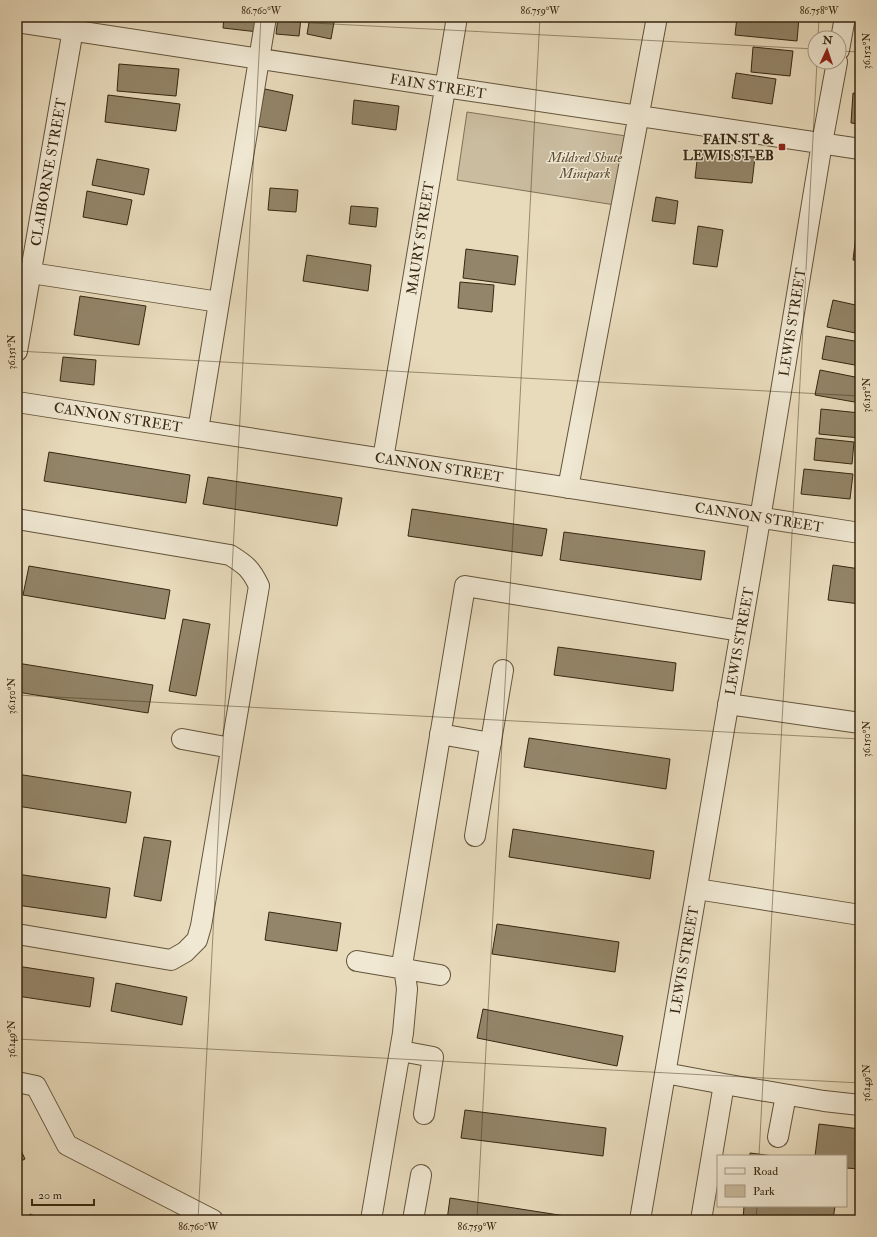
<svg xmlns="http://www.w3.org/2000/svg" width="877" height="1237" viewBox="0 0 877 1237" font-family="'IM FELL Double Pica',serif">
<style>
.green{fill:#cabc9f;stroke:#807258}
.building{fill:#938569;stroke:#372710}
.lines{fill:none;stroke-linecap:round;stroke-linejoin:round}
.minor-casing{stroke:#63543b;stroke-width:22}
.minor{stroke:#f0e8d3;stroke-width:20}
.ticks{fill:none;stroke:#372710;stroke-width:1;stroke-opacity:0.45}
.poi-dot{fill:#8f2418;stroke:#f0e8d3;stroke-width:1.5}
.labels{text-anchor:middle;stroke-width:3;stroke-linejoin:round;paint-order:stroke}
.street-label{font-size:14px;fill:#372710;stroke:#f0e8d3}
.poi-label{font-size:14px;font-weight:bold;fill:#372710;stroke:#f0e8d3;text-anchor:end}
.park-label{font-size:14px;font-style:italic;fill:#5c4c34;stroke:#f0e8d3}
.neatline{fill:none;stroke:#372710;stroke-width:1.5}
.ticks-label{font-size:10px;text-anchor:middle;fill:#372710}
</style>
<rect width="100%" height="100%" fill="#e8dbbc"/>
<filter id="stains"><feTurbulence type="fractalNoise" baseFrequency=".005" numOctaves="4"/><feColorMatrix values="0 0 0 0 .2 0 0 0 0 .09 0 0 0 0 .02 0 0 0 .5 -.17"/></filter>
<radialGradient id="worn" r=".72"><stop offset=".6" stop-color="#630" stop-opacity="0"/><stop offset="1" stop-color="#630" stop-opacity=".3"/></radialGradient>
<path class="green" d="M 467,112 L 626,136 L 615,205 L 457,180 Z"/>
<path class="building" d="M 224,17 L 259,17 L 258,32 L 223,28 Z
M 278,17 L 309,17 L 309,19 L 301,18 L 299,36 L 276,34 Z
M 310,17 L 335,17 L 331,39 L 307,34 Z
M 343,17 L 357,17 L 355,20 L 343,18 Z
M 737,17 L 799,17 L 797,41 L 735,35 Z
M 753,47 L 793,51 L 790,76 L 751,72 Z
M 119,64 L 179,69 L 176,96 L 117,91 Z
M 736,73 L 776,79 L 772,104 L 732,98 Z
M 265,89 L 293,95 L 286,131 L 257,126 Z
M 853,93 L 860,94 L 860,124 L 851,123 Z
M 108,95 L 180,104 L 176,131 L 105,122 Z
M 354,100 L 399,106 L 396,130 L 352,124 Z
M 698,152 L 755,157 L 752,183 L 695,178 Z
M 97,159 L 149,169 L 144,195 L 92,185 Z
M 270,188 L 298,190 L 296,212 L 268,210 Z
M 87,191 L 132,200 L 127,225 L 83,217 Z
M 656,197 L 678,201 L 675,224 L 652,221 Z
M 351,206 L 378,208 L 376,227 L 349,224 Z
M 698,226 L 723,230 L 717,267 L 693,264 Z
M 857,227 L 860,227 L 860,261 L 853,260 Z
M 466,249 L 518,256 L 515,285 L 463,278 Z
M 307,255 L 371,265 L 368,291 L 303,281 Z
M 460,282 L 494,285 L 492,312 L 458,308 Z
M 80,296 L 146,306 L 139,345 L 74,335 Z
M 833,300 L 860,306 L 860,334 L 827,327 Z
M 826,336 L 860,342 L 860,366 L 822,359 Z
M 63,357 L 96,360 L 94,385 L 60,381 Z
M 820,370 L 860,378 L 860,403 L 815,395 Z
M 821,409 L 860,413 L 860,438 L 819,434 Z
M 816,438 L 854,442 L 852,464 L 814,460 Z
M 49,452 L 190,475 L 186,503 L 44,481 Z
M 804,469 L 853,474 L 850,499 L 801,494 Z
M 208,477 L 342,498 L 337,526 L 203,504 Z
M 412,509 L 547,529 L 542,556 L 408,536 Z
M 564,532 L 705,551 L 701,580 L 560,560 Z
M 833,565 L 860,569 L 860,604 L 828,600 Z
M 29,566 L 170,590 L 165,619 L 23,595 Z
M 183,619 L 210,624 L 196,696 L 169,691 Z
M 558,647 L 676,663 L 673,691 L 554,675 Z
M 17,663 L 153,685 L 148,713 L 17,692 Z
M 529,738 L 670,759 L 666,789 L 524,767 Z
M 17,774 L 131,792 L 126,823 L 17,806 Z
M 513,829 L 654,851 L 650,879 L 509,857 Z
M 144,837 L 171,841 L 161,901 L 134,896 Z
M 17,874 L 110,888 L 106,918 L 17,905 Z
M 269,912 L 341,923 L 337,951 L 265,940 Z
M 497,924 L 619,942 L 615,972 L 492,954 Z
M 17,966 L 94,978 L 90,1007 L 17,996 Z
M 116,983 L 187,997 L 182,1025 L 111,1011 Z
M 483,1009 L 623,1036 L 617,1066 L 477,1038 Z
M 465,1110 L 606,1128 L 603,1156 L 461,1138 Z
M 819,1124 L 860,1129 L 860,1169 L 846,1168 L 846,1156 L 815,1156 Z
M 17,1142 L 25,1159 L 17,1163 Z
M 750,1153 L 774,1156 L 750,1156 Z
M 450,1198 L 591,1220 L 447,1220 Z
M 744,1206 L 835,1206 L 833,1220 L 743,1220 Z
M 30,1214 L 44,1220 L 27,1220 Z"/>
<g class="lines">
<defs>
<path id="minor" d="M 17,22 L 445,87 L 860,149
M 839,50 L 845,17
M 31,273 L 219,302
M 17,351 L 75,18
M 17,402 L 860,533
M 198,430 L 266,17
M 383,459 L 457,17
M 568,488 L 635,135 L 657,17
M 17,519 L 230,555 C 246,565 251,569 259,586 L 201,926 L 197,940 L 185,952 L 171,960 L 17,934
M 728,704 L 860,723
M 440,734 L 491,743
M 182,739 L 231,748
M 475,836 L 503,670
M 697,889 L 860,915
M 357,961 L 440,975
M 401,1051 L 433,1057 L 424,1114
M 665,1073 L 724,1084 L 701,1220
M 17,1082 L 36,1086 L 67,1145 L 213,1220
M 724,1084 L 824,1101 L 860,1105
M 778,1137 L 786,1095
M 371,1220 L 403,1033 L 407,989 L 403,959 L 465,586 L 740,631
M 413,1220 L 421,1175
M 640,1220 L 757,537 L 822,143 L 837,62"/>
</defs>
<use href="#minor" class="minor-casing"/>
<use href="#minor" class="minor"/>
</g>
<path class="ticks" d="M 197,17 L 815,49M 818,38 L 819,17M 839,51 L 860,52M 17,351 L 860,396M 17,695 L 860,739M 17,1039 L 860,1083M 759,1156 L 817,62M 198,1220 L 261,17M 477,1220 L 540,17M 756,1220 L 757,1206"/>
<rect class="poi-dot" x="778" y="143" width="8" height="8" rx="2"/>
<g class="labels">
<g class="street-label">
<text transform="translate(438 86) rotate(9)" y="5">FAIN STREET</text>
<text transform="translate(48 172) rotate(-80)" y="5">CLAIBORNE STREET</text>
<text transform="translate(420 238) rotate(-81)" y="5">MAURY STREET</text>
<text transform="translate(792 322) rotate(-81)" y="5">LEWIS STREET</text>
<text transform="translate(118 417) rotate(9)" y="5">CANNON STREET</text>
<text transform="translate(439 467) rotate(9)" y="5">CANNON STREET</text>
<text transform="translate(759 517) rotate(9)" y="5">CANNON STREET</text>
<text transform="translate(739 641) rotate(-80)" y="5">LEWIS STREET</text>
<text transform="translate(684 960) rotate(-80)" y="5">LEWIS STREET</text>
</g>
<g class="poi-label">
<text x="774" y="144">FAIN ST &amp;<tspan x="774" dy="16">LEWIS ST EB</tspan></text>
</g>
<g class="park-label">
<text x="585" y="162">Mildred Shute<tspan x="585" dy="16">Minipark</tspan></text>
</g>
</g>
<rect width="877" height="1237" fill="none" stroke="#e8dbbc" stroke-width="44"/>
<rect x="717" y="1155" width="130" height="52" fill="#f0e8d3" stroke="#a69b85"/>
<rect x="725" y="1168" width="20" height="6" fill="#f0e8d3" stroke="#a69b85"/>
<text x="753" y="1175" font-size="12" fill="#372710">Road</text>
<rect x="725" y="1185" width="20" height="12" fill="#cabc9f" stroke="#a69b85"/>
<text x="753" y="1195" font-size="12" fill="#372710">Park</text>
<g transform="translate(827 50) rotate(3)"><circle r="19" fill="#f0e8d3" stroke="#a69b85"/>
<path d="M0-3L7 15L0 10L-7 15Z" fill="#8f2418"/>
<text y="-6" font-size="11" font-weight="bold" text-anchor="middle" fill="#372710">N</text>
</g>
<path d="M32 1199v6h62v-6" fill="none" stroke="#372710" stroke-width="2"/>
<text x="38" y="1199" font-size="12" fill="#372710" stroke="#f0e8d3" stroke-width="3" paint-order="stroke">20 m</text>
<rect x="22" y="22" width="833" height="1193" class="neatline"/>
<g class="ticks-label">
<text x="261" y="14">86.760°W</text>
<text x="540" y="14">86.759°W</text>
<text x="819" y="14">86.758°W</text>
<text transform="translate(866 51) rotate(-90)" y="4">36.152°N</text>
<text transform="translate(11 352) rotate(-90)" y="4">36.151°N</text>
<text transform="translate(866 395) rotate(-90)" y="4">36.151°N</text>
<text transform="translate(11 696) rotate(-90)" y="4">36.150°N</text>
<text transform="translate(866 739) rotate(-90)" y="4">36.150°N</text>
<text transform="translate(11 1039) rotate(-90)" y="4">36.149°N</text>
<text transform="translate(866 1083) rotate(-90)" y="4">36.149°N</text>
<text x="198" y="1230">86.760°W</text>
<text x="477" y="1230">86.759°W</text>
</g>
<rect width="100%" height="100%" filter="url(#stains)"/>
<rect width="100%" height="100%" fill="url(#worn)"/>
</svg>
